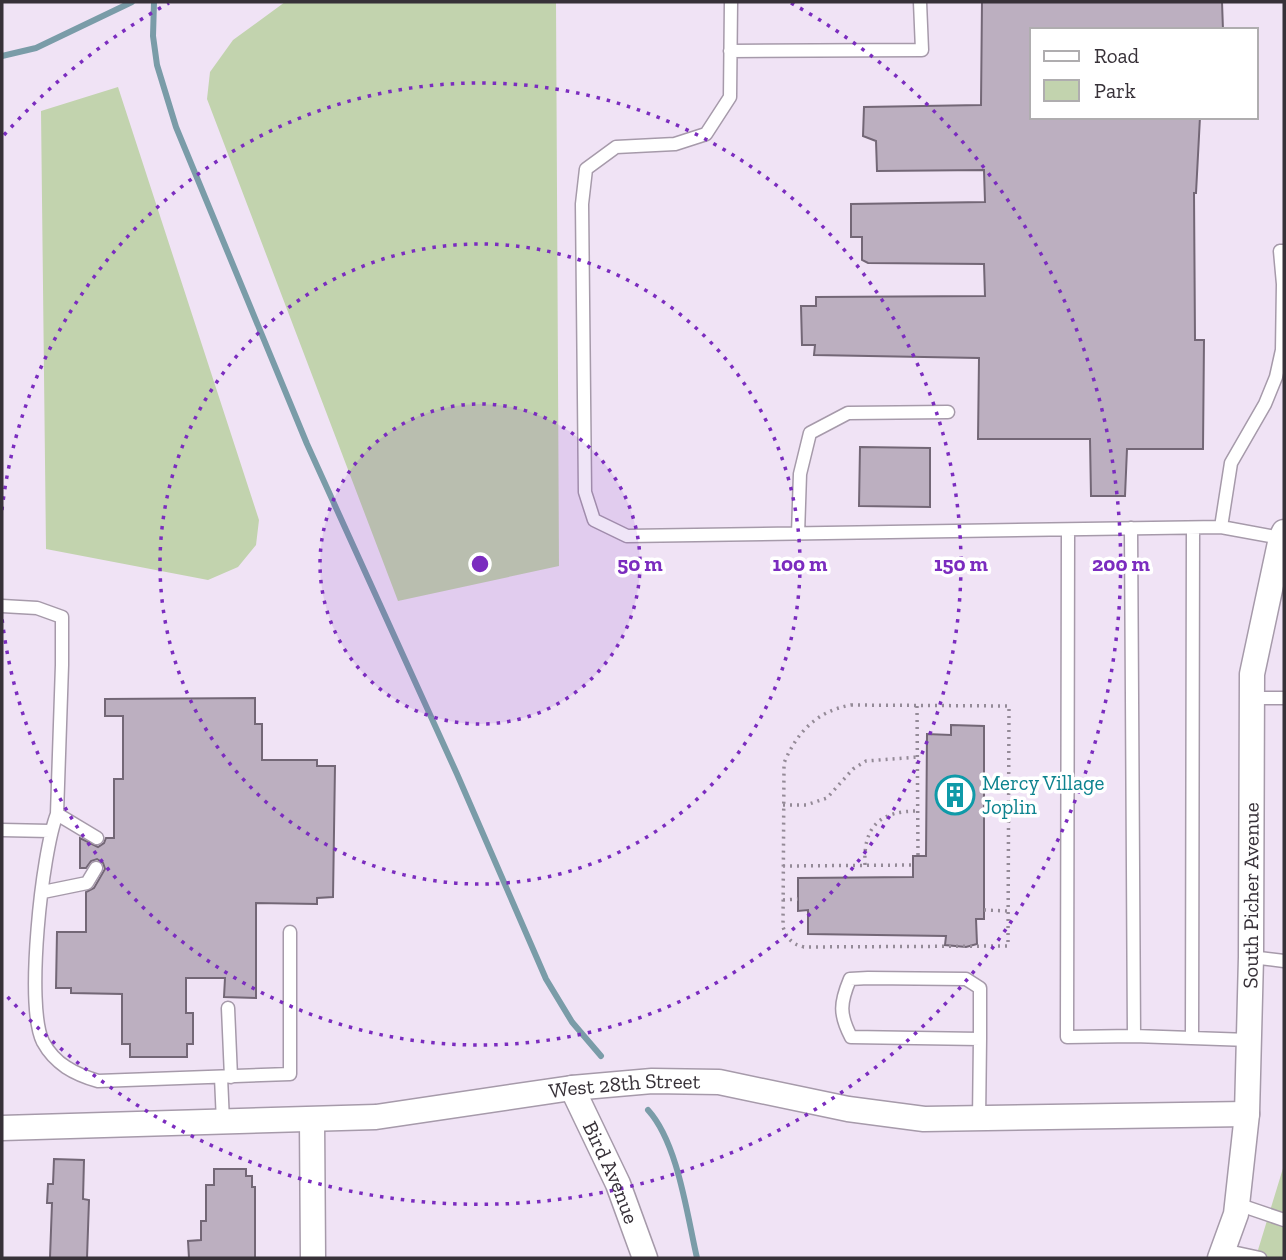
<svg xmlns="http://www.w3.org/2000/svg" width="1286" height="1260" viewBox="0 0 1286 1260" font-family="'Zilla Slab',serif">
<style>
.green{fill:#c2d3ae}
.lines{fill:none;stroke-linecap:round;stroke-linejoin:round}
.stream{stroke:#7a9ca8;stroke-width:6}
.building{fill:#bcafc0;stroke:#736776;stroke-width:2}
.lane-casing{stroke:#a69aaa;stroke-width:15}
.street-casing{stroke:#a69aaa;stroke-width:27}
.path{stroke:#948a97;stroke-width:3.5;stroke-dasharray:2 5;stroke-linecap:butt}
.lane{stroke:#fff;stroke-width:12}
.street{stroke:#fff;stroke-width:24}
.ring{fill:none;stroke:#7b2cbf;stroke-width:3.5;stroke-dasharray:3.5 7}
.labels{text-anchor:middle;stroke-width:7;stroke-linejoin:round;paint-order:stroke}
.culture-label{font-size:21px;fill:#0d838f;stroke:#fff;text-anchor:start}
.street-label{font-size:21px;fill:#373138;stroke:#fff}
.centre{fill:#7b2cbf;stroke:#fff;stroke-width:3.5}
.ring-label{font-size:21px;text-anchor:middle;font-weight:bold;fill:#7b2cbf;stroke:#fff;stroke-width:7;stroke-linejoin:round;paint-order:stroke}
</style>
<rect width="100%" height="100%" fill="#f0e3f5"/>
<path class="green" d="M 285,2 L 556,2 L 559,566 L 398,601 L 207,99 L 210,72 L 233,40 Z
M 118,87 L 259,520 L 256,545 L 238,567 L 208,580 L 46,549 L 41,111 Z
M 1284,1165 L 1284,1258 L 1254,1258 L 1258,1250 Z"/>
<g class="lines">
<path class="stream" d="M 154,2 L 153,36 L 157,65 L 176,127 L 307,444 L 457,774 L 546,979 L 572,1022 L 601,1056
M 2,56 L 36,48 L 132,2
M 648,1110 C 678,1143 687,1215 697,1258"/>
</g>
<path class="building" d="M 982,2 L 1222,2 L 1223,30 L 1032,30 L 1032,117 L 1200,117 L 1196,193 L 1194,193 L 1195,340 L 1204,340 L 1203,449 L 1127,449 L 1125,496 L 1091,496 L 1090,439 L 978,439 L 979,358 L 814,355 L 815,345 L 802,345 L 801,306 L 816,306 L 816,297 L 985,296 L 984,264 L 868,263 L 862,260 L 862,237 L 851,237 L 851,204 L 985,202 L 984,170 L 877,171 L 876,141 L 863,136 L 864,107 L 981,105 Z
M 860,447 L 930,448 L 930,507 L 859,506 Z
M 255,698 L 255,724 L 262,724 L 262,760 L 317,760 L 317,766 L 335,766 L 333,897 L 317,898 L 317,904 L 256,903 L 256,998 L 224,997 L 225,978 L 186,978 L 186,1013 L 193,1013 L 193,1044 L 187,1044 L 187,1057 L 130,1057 L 130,1044 L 122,1044 L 122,994 L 71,993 L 71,988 L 56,988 L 57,932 L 86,932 L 86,892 L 94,888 L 105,869 L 103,863 L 97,859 L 91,861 L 86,868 L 80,868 L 80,838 L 98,847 L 104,843 L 106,838 L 114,838 L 114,779 L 123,779 L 123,716 L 105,716 L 105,699 Z
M 951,725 L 984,726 L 984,919 L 976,919 L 977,944 L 966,947 L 945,945 L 946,936 L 808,934 L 808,910 L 798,911 L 798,878 L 913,877 L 913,856 L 926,856 L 927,734 L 951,735 Z
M 54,1159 L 84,1160 L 83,1199 L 89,1200 L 87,1258 L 50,1258 L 52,1203 L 47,1203 L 48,1184 L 53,1184 Z
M 214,1169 L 246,1169 L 246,1176 L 252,1176 L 252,1187 L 255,1187 L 255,1258 L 189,1258 L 188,1241 L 201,1240 L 201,1221 L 206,1221 L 206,1185 L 214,1185 Z"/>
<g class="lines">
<defs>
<path id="lane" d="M 731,2 L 730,97 L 706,134 L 675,144 L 616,147 L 586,169 L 582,204 L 585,492 L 594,520 L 627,536 L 1221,527
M 730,51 L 922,50 L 920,2
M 1131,528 L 1134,1036
M 1068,530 L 1067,1037 L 1134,1036 L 1249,1040
M 798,534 L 800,474 L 810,433 L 848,413 L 948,412
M 1281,538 L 1221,527 L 1231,463 L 1265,404 L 1276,377 L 1282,350 L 1283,284 L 1280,251 L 1284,251
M 2,606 L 37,608 L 62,617 L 62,665 L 57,814 C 42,852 25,1006 43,1042 C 55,1064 74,1074 98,1081 L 290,1074 L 290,932
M 1252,698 L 1284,698
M 57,814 L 97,838
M 2,830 L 50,831
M 43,892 L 87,883 L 96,868
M 1251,957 L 1284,961
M 868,978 L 966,979 L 980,988 L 980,1039 L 851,1037 C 839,1014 840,1003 850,979 Z
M 228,1008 L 231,1077
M 1192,1038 L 1193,528
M 221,1077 L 223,1122
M 979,1120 L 980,1039
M 1237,1204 L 1284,1220
M 1223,1250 L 1260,1258"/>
<g id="street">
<path id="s1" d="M 572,1088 L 618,1184 L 645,1258"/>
<path d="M 312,1120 L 313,1258"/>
<path id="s2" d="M 2,1128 L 376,1117 L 572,1088 L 652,1081 L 719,1082 L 848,1109 L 924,1119 L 1247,1114"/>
<path id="s3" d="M 1220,1258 L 1236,1214 L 1247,1114 L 1251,957 L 1252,674 L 1281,538 L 1284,532"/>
</g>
</defs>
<use href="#lane" class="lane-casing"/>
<use href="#street" class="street-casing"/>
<path class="path" d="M 851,705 L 1009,706 L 1008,946 L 804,947 C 792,944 787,939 783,927 L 784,763 C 797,732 817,711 851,705 Z
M 917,706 L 918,856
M 783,805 L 806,805 L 827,798 L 853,769 L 866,761 L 918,757
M 865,865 C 863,826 880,811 918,811
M 783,866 L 913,865
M 783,900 L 798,899
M 984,910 L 1008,911"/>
<use href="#lane" class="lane"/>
<use href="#street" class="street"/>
</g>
<circle cx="480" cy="564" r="160" fill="#7b2cbf" fill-opacity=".12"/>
<g class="ring">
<circle cx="480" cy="564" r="160"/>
<circle cx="480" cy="564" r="320"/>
<path d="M2 510A481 481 0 1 1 2 618"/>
<path d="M4 135A641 641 0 0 1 169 3M791 3A641 641 0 1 1 4 993"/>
</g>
<defs>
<symbol id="building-ring" viewBox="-11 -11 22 22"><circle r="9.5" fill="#fff" stroke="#0f9aa8" stroke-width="1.5"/><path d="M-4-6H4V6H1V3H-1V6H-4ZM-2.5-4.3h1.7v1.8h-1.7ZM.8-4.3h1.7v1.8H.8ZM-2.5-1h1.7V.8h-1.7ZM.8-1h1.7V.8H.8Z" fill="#0f9aa8"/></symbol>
</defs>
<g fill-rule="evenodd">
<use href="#building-ring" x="933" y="773" width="44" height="44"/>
</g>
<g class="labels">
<g class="culture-label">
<text x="982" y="790">Mercy Village<tspan x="982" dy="24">Joplin</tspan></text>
</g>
<g class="street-label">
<text dy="7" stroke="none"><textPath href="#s3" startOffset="366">South Picher Avenue</textPath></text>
<text dy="7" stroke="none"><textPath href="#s2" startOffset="625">West 28th Street</textPath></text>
<text dy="7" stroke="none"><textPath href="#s1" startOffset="93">Bird Avenue</textPath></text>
</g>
</g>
<circle cx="480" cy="564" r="10" class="centre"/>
<g class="ring-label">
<text x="640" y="571">50 m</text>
<text x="800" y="571">100 m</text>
<text x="961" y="571">150 m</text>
<text x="1121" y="571">200 m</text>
</g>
<rect width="1286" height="1260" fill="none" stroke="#373138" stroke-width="7"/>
<rect x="1030" y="28" width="228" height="91" fill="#ffffff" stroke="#afadaf" stroke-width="2"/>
<rect x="1044" y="51" width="35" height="10" fill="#ffffff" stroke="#afadaf" stroke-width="2"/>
<text x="1094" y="63" font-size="21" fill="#373138">Road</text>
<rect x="1044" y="80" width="35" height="21" fill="#c2d3ae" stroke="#afadaf" stroke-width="2"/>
<text x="1094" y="98" font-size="21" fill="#373138">Park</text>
</svg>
